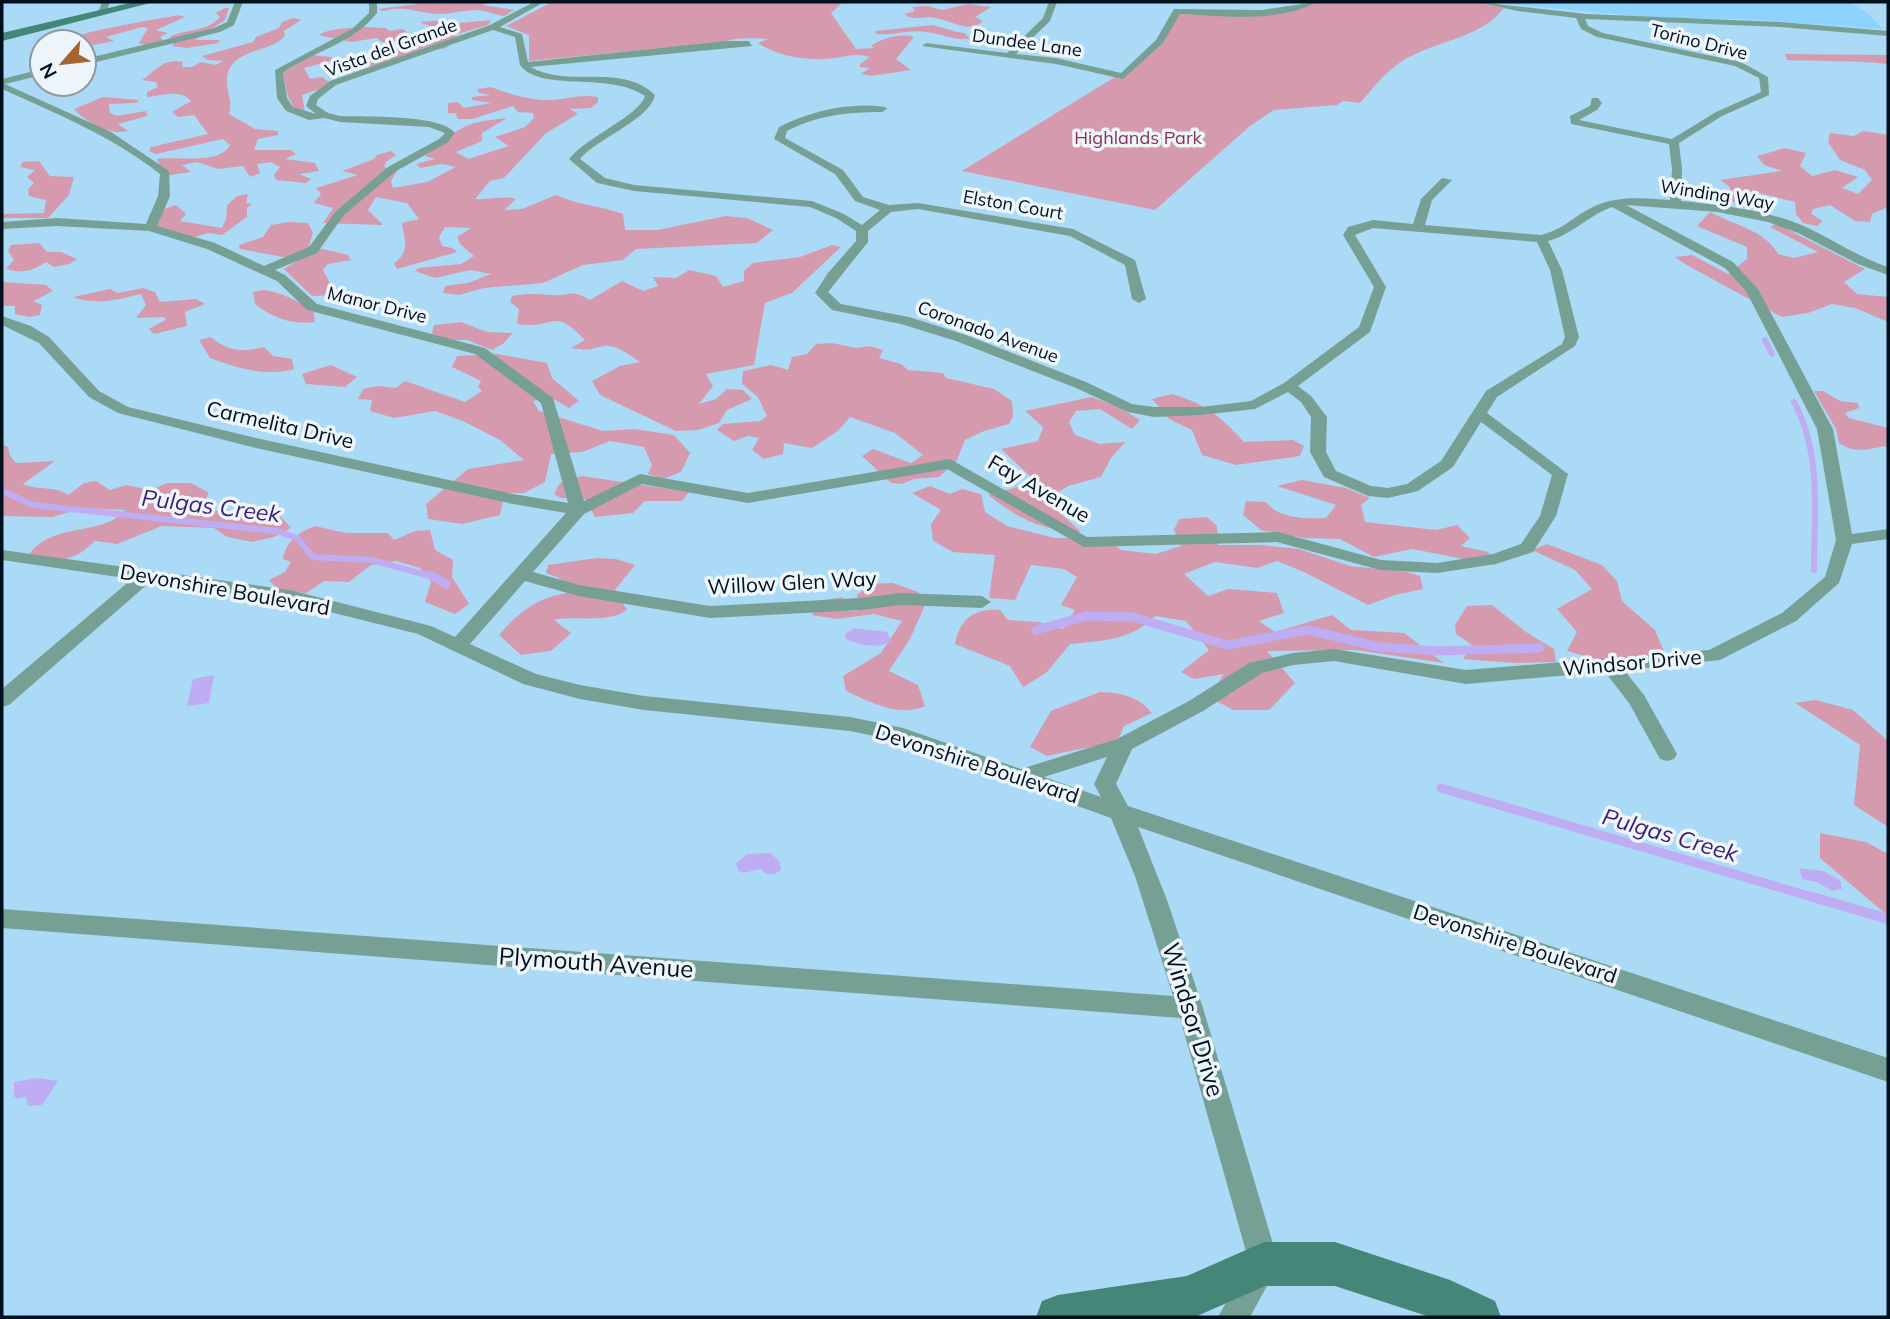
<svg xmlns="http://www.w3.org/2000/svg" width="1890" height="1319" viewBox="0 0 1890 1319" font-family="Mulish,sans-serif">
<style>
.built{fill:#8dd3fe}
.green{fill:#d69aaf}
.water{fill:#bfadf3}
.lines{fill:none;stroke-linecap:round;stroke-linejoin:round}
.stream-far2{stroke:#bfadf3;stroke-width:6}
.stream-far1{stroke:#bfadf3;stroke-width:9}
.stream{stroke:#bfadf3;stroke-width:10}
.street{fill:#77a095;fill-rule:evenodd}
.secondary{fill:#448677;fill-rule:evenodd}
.labels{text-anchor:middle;stroke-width:7;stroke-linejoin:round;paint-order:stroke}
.far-street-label{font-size:18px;fill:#00101d;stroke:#edf5fa}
.far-park-label{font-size:18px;fill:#8b3058;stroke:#edf5fa}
.street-label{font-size:21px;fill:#00101d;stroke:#edf5fa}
.water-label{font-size:23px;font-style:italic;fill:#3c1d6d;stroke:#edf5fa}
.near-street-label{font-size:24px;fill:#00101d;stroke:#edf5fa}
</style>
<rect width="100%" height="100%" fill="#abdaf7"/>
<path class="built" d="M 1520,2 L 1850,2 L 1870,15 L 1882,29 L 1742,19 L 1658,18 L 1507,4 Z"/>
<path class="green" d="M 416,2 L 488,2 L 483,5 L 514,10 L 504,16 C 495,15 488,11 477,10 C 464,10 451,14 438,14 C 415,13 409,5 382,11 L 378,9 L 417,4 Z
M 552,2 L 843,2 L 831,13 L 856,49 L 874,48 L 871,46 C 882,38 901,33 914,37 L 896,59 L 911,70 L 871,76 L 861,74 L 870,68 L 860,67 L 860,64 L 870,57 C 851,52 845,58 826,59 C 803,60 777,56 758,43 L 768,39 C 757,38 734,37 724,42 L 529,61 L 529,35 L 506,26 Z
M 1311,2 L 1479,2 L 1504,8 C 1478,42 1427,40 1394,67 C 1381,77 1371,91 1360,103 L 1343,101 L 1337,105 L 1274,110 L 1250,126 L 1155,210 L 962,171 L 1123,72 L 1150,50 L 1172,14 L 1224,15 L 1302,6 Z
M 968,4 L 991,7 L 975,17 L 983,21 C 969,34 952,21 936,18 C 924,15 915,22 904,14 L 915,11 L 912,7 L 928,6 L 942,10 Z
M 225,8 L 229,8 L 225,20 L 195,40 L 220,40 L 218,43 L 187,48 L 172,46 L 175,42 L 168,40 L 171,36 C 187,29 207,32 220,17 L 216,13 Z
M 179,15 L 185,17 L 156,30 L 168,33 L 160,37 L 164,41 L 145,45 L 139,43 L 148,28 L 142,27 L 106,37 L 114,41 L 84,47 L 84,42 L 65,42 C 73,32 160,19 179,15 Z
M 294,18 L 301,20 L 284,31 L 285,36 C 271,52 237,49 229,70 C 222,86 234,98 229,114 L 255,129 L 278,131 L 278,135 L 258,139 L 254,150 L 291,150 L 296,154 L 285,159 L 315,163 L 319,171 L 299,174 L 311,179 L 306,183 L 276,180 L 274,175 L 280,167 L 271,162 L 257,164 L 260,173 L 250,177 L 243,166 L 218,169 L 197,162 L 182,165 L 191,172 L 164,176 L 157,159 C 178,156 219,165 230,145 L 223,139 L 156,154 L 149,151 L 151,147 L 208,134 L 194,115 L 178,117 L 172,112 L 191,101 C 180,88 161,96 147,97 L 147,92 L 158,87 L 156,82 L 142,80 C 157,70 163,58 183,62 L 182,67 L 192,67 L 201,62 L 216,65 L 223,61 L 208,60 L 202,56 L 253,42 L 256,37 L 279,28 L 282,22 Z
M 444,20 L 444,27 L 457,27 L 460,23 L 491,20 L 488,25 L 454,35 L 463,40 L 448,45 L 447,48 L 435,50 L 432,45 L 374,66 L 357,67 L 355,62 L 379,54 L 378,50 L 400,46 L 409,51 L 445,33 L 420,22 Z
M 932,25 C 944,27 952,32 965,33 L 970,39 C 951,40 943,34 926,32 C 909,29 893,36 876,34 L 875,31 Z
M 364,27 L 386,28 L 389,31 L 402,29 L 409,33 L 407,37 L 395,37 L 396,42 L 382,42 L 377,38 L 351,42 L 319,35 C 329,28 351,28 364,27 Z
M 1785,54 L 1888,55 L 1888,64 C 1854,60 1821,62 1787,60 Z
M 312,55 L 331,57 L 334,60 L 304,68 L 310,79 L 322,77 L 329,82 L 320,89 L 302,95 L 305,112 L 294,108 L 287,94 L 283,73 Z
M 491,87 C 509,94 532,101 552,100 C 568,99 582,94 598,97 L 598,102 L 591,108 L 570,109 L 578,114 L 546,133 L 504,178 L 490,181 L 475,199 C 487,200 506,195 516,199 L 504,210 L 522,209 L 556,195 C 578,205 601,206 623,214 L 625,230 L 658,230 L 725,216 L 747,218 L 773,230 L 757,243 L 636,249 L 623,260 L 583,265 L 543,283 L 484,288 L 459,295 L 443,293 L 445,286 L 468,283 L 491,274 L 470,270 L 435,278 L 415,271 L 418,268 L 461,264 L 474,256 L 460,244 L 457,237 L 471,228 L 445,227 L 439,237 L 442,246 L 452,248 L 457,252 L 397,269 L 394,264 C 410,250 405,243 402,223 L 419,219 L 407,203 L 376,197 L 368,210 L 383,225 L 323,223 L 333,208 L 314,203 L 321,194 L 316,188 L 358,175 L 342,171 L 374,159 L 377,155 L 391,151 L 396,155 L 386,162 L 384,167 L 397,171 L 391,181 L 393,188 L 427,182 L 456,167 L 442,164 L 420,168 L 416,164 L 435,159 L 425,156 C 437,148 446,139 457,131 C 471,121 491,120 507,118 L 482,133 L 482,141 L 456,152 L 468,159 L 509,146 L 495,137 L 525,127 L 534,118 L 533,113 L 518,112 L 513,106 L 472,119 L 458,119 L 455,113 L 448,113 L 448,103 L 458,102 L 464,108 L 491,103 L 472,100 L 472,97 L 490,95 L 479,93 L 477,89 Z
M 103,97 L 139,100 L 136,103 L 109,104 L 110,113 L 117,116 L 146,111 L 147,116 L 118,124 L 128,131 C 111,136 85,122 74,109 Z
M 1863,131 L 1888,135 L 1888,154 L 1885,154 L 1888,157 L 1888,207 L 1872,214 L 1870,222 L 1855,221 L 1830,205 L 1813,209 L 1811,214 L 1823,221 L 1817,226 L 1803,223 L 1796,214 L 1795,202 L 1759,193 L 1756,201 L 1751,204 L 1760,211 L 1741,207 L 1730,199 L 1730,187 L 1720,180 L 1782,171 L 1764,165 L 1757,156 L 1785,148 L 1806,153 L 1800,166 L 1812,176 L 1835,170 L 1858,177 L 1842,188 L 1858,194 L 1872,180 L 1865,170 L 1840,160 L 1828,142 L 1830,133 L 1854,136 Z
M 39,161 L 50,176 L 74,177 L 69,195 L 48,218 L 2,218 L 2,214 L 44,213 L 46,200 L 29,196 L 28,189 L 34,183 L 27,177 L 35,170 L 20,167 L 23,162 Z
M 248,194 L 246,203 L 252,204 L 247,208 L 247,217 L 222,235 L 209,233 L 191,238 L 146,225 L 150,214 L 176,205 L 186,214 L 180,221 L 222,228 L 226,219 L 227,205 L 237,196 Z
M 1710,212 C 1734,225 1765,230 1778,254 L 1794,258 L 1818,252 L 1770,227 L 1777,224 L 1865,269 L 1844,282 L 1857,294 L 1888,297 L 1888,322 L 1855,308 L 1832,304 L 1808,313 L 1782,317 L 1685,264 L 1675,257 L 1692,255 L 1728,274 L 1747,259 L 1747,247 L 1697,226 Z
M 289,222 L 308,223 L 313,233 L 309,246 L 348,255 L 351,260 L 328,264 L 323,270 L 336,295 L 312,296 L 284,269 L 299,260 L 240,249 L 239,245 L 263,237 L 271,225 Z
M 39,243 L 47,252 L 61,252 L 77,259 L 69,264 L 54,267 L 46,262 C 32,271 22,274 6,269 L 14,260 L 8,251 L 11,245 Z
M 832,245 L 841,247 L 792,293 L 765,303 L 754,365 L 706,374 L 713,386 L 699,404 L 716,399 L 727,389 L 743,390 L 752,399 L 727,410 L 719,423 L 698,430 L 676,431 L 600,395 L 592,381 L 620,366 L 640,362 C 630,356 617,344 604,346 C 588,349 591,351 571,348 L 585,340 C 552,305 556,330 517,324 L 519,309 L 510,302 L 512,296 C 527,293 537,294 552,295 C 571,297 569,288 590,300 L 622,281 L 643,291 L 658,286 L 653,277 L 676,278 L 689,270 L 716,276 L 723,287 L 744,281 L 744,271 L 753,263 L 800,257 Z
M 2,282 L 46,285 L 53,291 L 33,301 L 42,305 L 40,315 L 29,317 L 15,314 L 15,306 L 2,306 Z
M 143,288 L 155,292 L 160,302 L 196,299 L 205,304 L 185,312 L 187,326 L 154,334 L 149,329 L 167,319 L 162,317 L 136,318 L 146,305 L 141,294 C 119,299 95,306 73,297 L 110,289 L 118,293 Z
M 262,290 C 283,292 297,301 314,312 L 315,322 C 292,325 273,318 255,304 L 253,292 Z
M 461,322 L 487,332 L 513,333 L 504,343 L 492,350 L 467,340 L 438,340 L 432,333 L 434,325 Z
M 211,337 C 228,352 243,352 264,347 L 273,356 L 292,359 L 294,369 C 265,377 237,368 210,358 L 199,340 Z
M 832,343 L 856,348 L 870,346 L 883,350 L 879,358 L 901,364 L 908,370 L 943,373 L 946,378 L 994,389 L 1012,401 L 1013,416 L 1009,424 L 984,431 L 965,440 L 956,462 L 939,477 L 914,479 L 902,484 L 891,483 L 862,456 L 873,449 L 911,463 L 923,455 L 895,433 L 850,417 L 838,431 L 812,448 L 784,443 L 783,454 L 764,459 L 752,450 L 759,438 L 748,436 L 734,441 L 717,430 L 723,424 L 760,421 L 767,416 L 758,397 L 742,384 L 743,371 L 771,365 L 788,370 L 792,357 L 807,354 L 816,344 Z
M 497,354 L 547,363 L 552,378 L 579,401 L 569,408 L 550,397 L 533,401 L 539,411 L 603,431 L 635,429 L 674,435 L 690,453 L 681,472 L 663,479 L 648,474 L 652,465 L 644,447 L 610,441 L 582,452 L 551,454 L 545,482 L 524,493 L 505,493 L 500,515 L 462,524 L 428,519 L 426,504 L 468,469 L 524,460 L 500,440 L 463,421 L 435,411 L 394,418 L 370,411 L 372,400 L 358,399 L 363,389 L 379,386 L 396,388 L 405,381 L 465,402 L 482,391 L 478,387 L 481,381 L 452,367 L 457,356 Z
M 331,365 L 357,377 L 345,387 L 306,384 L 302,374 Z
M 1814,391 L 1823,391 L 1840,401 L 1858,403 L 1859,408 L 1845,413 L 1849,418 L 1888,428 L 1888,446 C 1868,448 1857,455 1839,443 L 1836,429 Z
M 1172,394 C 1206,404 1220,416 1244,442 L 1293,440 L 1304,446 L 1300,456 L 1236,465 L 1202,455 L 1192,430 L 1169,419 L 1152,399 Z
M 1091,397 L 1117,406 L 1140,420 L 1132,429 L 1100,409 L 1076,411 L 1069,422 L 1075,435 L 1100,444 L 1125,442 L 1111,458 L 1101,477 L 1068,486 L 1046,500 L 1081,532 C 1037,529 1023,521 988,495 L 1017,487 L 1032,478 L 1001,449 L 1038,441 L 1043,427 L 1025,411 Z
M 2,444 L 8,447 L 10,456 L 16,463 L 55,461 L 23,484 C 39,491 54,485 68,495 L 84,483 L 96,481 L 110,490 L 126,485 L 151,490 L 167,483 L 191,483 L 209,493 L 200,508 L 228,513 L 272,507 L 291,528 L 274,537 L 252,542 L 227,537 L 214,528 L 162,526 L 117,544 L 95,541 C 71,564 59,561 29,555 C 50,522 106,536 125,510 L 83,508 L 52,517 L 2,516 Z
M 582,476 L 689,492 L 682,501 L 645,501 L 633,513 L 595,517 L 585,499 L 560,498 L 554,494 L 560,483 Z
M 1302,480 L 1346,488 L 1370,498 L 1361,505 L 1365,522 L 1436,530 L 1457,525 L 1470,538 L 1461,546 L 1488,552 L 1495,565 L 1412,549 L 1374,557 L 1340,539 L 1304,538 L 1261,530 L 1243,515 L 1246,501 L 1266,502 C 1278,519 1307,519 1326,518 L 1336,505 L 1277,486 Z
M 930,486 L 950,494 L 962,489 L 981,494 L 985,512 L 1007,526 L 1055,538 L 1105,538 L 1121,550 L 1156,554 L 1181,546 L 1174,530 L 1179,519 L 1207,517 L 1217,526 L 1218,545 L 1261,545 L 1299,549 L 1350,566 L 1407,572 L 1420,576 L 1423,589 L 1395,595 L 1368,605 L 1306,573 L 1277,561 L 1257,568 L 1215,562 L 1184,574 L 1208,596 L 1228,589 L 1277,593 L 1284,613 L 1259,621 L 1275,632 L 1332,615 L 1351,630 L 1404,633 L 1444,663 L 1356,650 L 1267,651 L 1295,683 L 1269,710 L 1233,710 L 1209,697 L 1224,674 L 1194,679 L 1181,672 L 1209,650 L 1186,621 L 1155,616 C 1133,640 1101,641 1070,644 L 1046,673 L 1023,687 L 1010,666 L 955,644 C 960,618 975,608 1000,610 L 1008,620 L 1039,622 L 1063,629 L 1075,610 L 1061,605 L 1077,577 L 1064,569 L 1031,565 L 1015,600 L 989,598 L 995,555 L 953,552 L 933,541 L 931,524 L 941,510 L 912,493 Z
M 315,526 L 346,533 L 388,533 L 394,540 L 415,531 L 430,530 L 435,550 L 453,560 L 452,577 L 469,604 L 455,614 L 425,602 L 431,582 L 420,568 L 396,561 L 371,565 L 349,582 L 324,581 L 306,593 L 278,590 L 269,580 L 285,572 L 291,562 L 283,559 C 286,541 299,532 315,526 Z
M 1547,544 L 1602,565 L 1617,581 L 1622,601 L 1655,630 L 1664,651 L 1653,668 L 1603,661 L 1567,651 L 1577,632 L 1557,609 L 1592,589 L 1575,570 L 1532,550 Z
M 597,558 L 616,559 L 635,565 L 615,590 L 627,610 C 607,624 577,615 554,620 L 571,633 L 551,651 L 521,655 L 499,635 C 519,612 536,598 567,593 L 559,578 L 546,573 L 548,565 Z
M 893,583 L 918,592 L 925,605 L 910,639 L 889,671 L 918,685 L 925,706 C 900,718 870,702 846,691 L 843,676 L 881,653 L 902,621 L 874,614 L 837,619 L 812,615 L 819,601 L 843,597 L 846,611 L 857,611 L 857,595 L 871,584 Z
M 1492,605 L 1526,632 L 1554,649 L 1556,662 L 1516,663 L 1463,659 L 1472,645 L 1456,634 L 1455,625 L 1467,606 Z
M 1100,692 C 1121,693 1138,696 1152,713 L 1124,726 L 1119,738 C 1097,748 1071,750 1047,756 L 1030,747 L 1051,711 Z
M 1816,700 L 1853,710 L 1888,741 L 1888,827 L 1854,805 L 1860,745 L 1795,703 Z
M 1820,833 L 1866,842 L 1888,854 L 1888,916 L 1820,858 Z"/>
<path class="water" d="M 854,628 L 887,632 L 891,640 C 881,650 858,645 846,639 L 845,634 Z
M 214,675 L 209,703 L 187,706 L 193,679 Z
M 771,853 L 780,862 L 781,870 L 775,874 L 766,874 L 761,869 L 743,873 L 738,870 L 736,863 L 748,854 Z
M 1799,868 L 1823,871 L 1840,880 L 1842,889 L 1832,891 L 1816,882 L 1802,879 Z
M 38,1078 L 58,1081 L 42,1105 L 28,1106 L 26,1097 L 17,1099 L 14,1096 L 14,1082 Z"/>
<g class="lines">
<path class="stream-far2" d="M 1765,340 L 1772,354
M 1794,402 C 1822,454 1814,513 1814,570
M 2,491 L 33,505 L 276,531 L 297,538 L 313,557 L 372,560 L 433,577"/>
<path class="stream-far1" d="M 430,575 L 446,584
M 1036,630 L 1087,616 L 1133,617 L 1227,645 L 1308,630 L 1379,647 L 1438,651 L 1540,648
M 1441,788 L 1819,899"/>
<path class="stream" d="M 1813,897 L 1888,919"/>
<path class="street" d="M 102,2 L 110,2 L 106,13 L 102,15 L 98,13 Z
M 235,2 L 243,2 L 234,25 L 220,32 L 84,65 L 84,59 L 214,28 L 227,22 Z
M 369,2 L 377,2 L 377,13 C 353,44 313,51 283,73 L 287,98 L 293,107 L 316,114 L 306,106 L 310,96 L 330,81 L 490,25 L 534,2 L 544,2 L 500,27 L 522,34 L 528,62 L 726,41 L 749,41 L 752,46 L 531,67 C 569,89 620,62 655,95 C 651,119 596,139 580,159 L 605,178 L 634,185 L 812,201 L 844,214 L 862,225 L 880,210 L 855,201 L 835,174 L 774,139 L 779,127 C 811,111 850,102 885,107 L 887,109 L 882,112 C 848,112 818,115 787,131 L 785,138 L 843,170 L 863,197 L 889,205 L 918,203 L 1073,229 L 1135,260 L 1146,299 L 1139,303 L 1132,299 L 1125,265 L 1070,236 L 918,209 L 891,212 L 868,231 L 868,242 L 828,292 L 841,304 L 909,317 L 966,335 L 1086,382 L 1132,404 L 1154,407 L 1201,407 L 1251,401 L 1284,383 L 1359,327 L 1374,287 L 1343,235 L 1348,227 L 1373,220 L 1413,224 L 1421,199 L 1442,178 L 1452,180 L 1432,200 L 1425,225 L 1541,235 C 1560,231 1572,218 1589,209 C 1614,195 1642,198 1670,200 L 1672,169 L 1669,144 L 1571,124 L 1570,116 L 1590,106 L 1592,98 L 1598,98 L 1602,103 L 1597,110 L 1579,120 L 1672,139 L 1716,112 L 1761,92 L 1759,78 L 1735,66 L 1597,37 L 1581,29 L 1576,18 L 1517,11 L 1478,2 L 1587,14 L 1780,22 L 1888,31 L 1888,36 L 1780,27 L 1585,19 L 1588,26 L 1603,33 L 1741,62 L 1768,77 L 1769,95 L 1722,116 L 1679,143 L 1682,169 L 1681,201 C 1719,205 1758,209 1794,222 C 1827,235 1855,256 1888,267 L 1888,275 L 1858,264 L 1798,233 L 1768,222 L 1717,212 L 1626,205 L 1733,262 L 1758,289 L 1833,429 L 1852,534 L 1888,529 L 1888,539 L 1852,544 L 1839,583 L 1796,621 L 1720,660 L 1624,670 L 1644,695 L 1677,754 L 1674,759 L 1667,761 L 1660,759 L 1629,703 L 1605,672 L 1466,684 L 1334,661 L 1293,665 L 1262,673 L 1203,711 L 1132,749 L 1116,784 L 1128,806 L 1888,1058 L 1888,1082 L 1138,827 L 1167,900 L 1203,1008 L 1279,1264 L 1250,1317 L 1218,1317 L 1249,1262 L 1180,1018 L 2,928 L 2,909 L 1173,996 L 1135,876 L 1111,818 L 893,740 L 850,731 L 644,710 L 580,699 L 523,684 L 418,634 L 290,602 L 150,582 L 9,705 L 2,707 L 2,689 L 132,579 L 2,560 L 2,550 L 290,590 L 431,626 L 455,637 L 566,513 L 513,504 L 256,448 L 118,413 L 89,397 L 39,343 L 2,325 L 2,316 L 31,326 L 49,337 L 99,391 L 128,407 L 256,438 L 513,494 L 568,503 L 541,403 L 475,354 L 307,310 L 277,281 L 207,249 L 149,231 L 57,226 L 2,229 L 2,222 L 57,218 L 146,224 L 158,196 L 160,174 C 112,136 57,114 2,89 L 2,79 L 42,69 L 42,75 L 5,84 L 111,132 L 169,171 L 170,196 L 157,226 L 215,243 L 264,266 L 309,247 L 336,211 L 388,167 L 439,139 L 445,133 L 429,127 L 340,122 L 324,118 L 309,120 L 286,111 L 277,98 L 275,70 L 352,29 L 369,13 ZM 493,30 L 515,37 L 520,65 C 541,93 609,71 645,96 C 639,116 586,137 569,159 L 597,183 L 634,191 L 810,207 L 836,218 L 856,231 L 856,241 L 828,273 L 815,293 L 832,310 L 901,324 L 956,341 L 1076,388 L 1128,412 L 1154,417 L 1201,415 L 1255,409 L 1288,392 L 1301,402 L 1311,417 L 1310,452 L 1324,477 L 1368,496 L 1388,498 L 1418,491 L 1453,467 L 1481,422 L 1552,475 L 1540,516 L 1521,544 L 1493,554 L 1437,563 L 1381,560 L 1278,532 L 1087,537 L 950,459 L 748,493 L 640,474 L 584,501 L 553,398 L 485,348 L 317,304 L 285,275 L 275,270 L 317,253 L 344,215 L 396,171 L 447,143 L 455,133 C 441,114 364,117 340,116 L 328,113 L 316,105 L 318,99 L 336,85 ZM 1612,207 L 1725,268 L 1746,291 L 1817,429 L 1836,540 L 1825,577 L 1782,613 L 1709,650 L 1466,670 L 1334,649 L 1293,653 L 1249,663 L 1189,701 L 1117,739 L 1021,769 L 903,728 L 850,717 L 644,696 L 580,685 L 536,674 L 470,644 L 525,581 L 578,596 L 710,618 L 861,610 L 901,605 L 982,608 L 991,602 L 982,596 L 901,593 L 861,598 L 710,606 L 579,585 L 533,572 L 584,514 L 642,484 L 748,503 L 947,469 L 1084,547 L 1277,542 L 1380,570 L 1437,573 L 1496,564 L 1533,552 L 1556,516 L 1568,474 L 1487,413 L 1497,397 L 1575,346 L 1579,337 L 1562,270 L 1548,241 C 1572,235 1589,215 1612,207 ZM 1373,228 L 1537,242 L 1550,270 L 1565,337 L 1562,344 L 1486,391 L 1441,461 L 1407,484 L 1388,488 L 1371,486 L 1336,471 L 1326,452 L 1327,417 L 1311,396 L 1298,386 L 1370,332 L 1386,287 L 1355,235 ZM 1107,757 L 1094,784 L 1101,797 L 1044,777 Z
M 1049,2 L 1057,2 L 1050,21 L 1016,54 L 1056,58 L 1121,73 L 1156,40 L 1174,9 L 1262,10 L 1316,2 C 1282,23 1219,16 1180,14 L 1163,43 L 1123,79 L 1056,64 L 922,46 L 926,43 L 1007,53 L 1043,18 Z"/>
<path class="secondary" d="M 134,2 L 154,2 L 2,41 L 2,33 Z
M 1264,1242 L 1335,1242 L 1450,1280 L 1495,1301 L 1501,1317 L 1430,1317 L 1335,1286 L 1265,1286 L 1195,1317 L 1036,1317 L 1042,1301 L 1058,1295 L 1187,1276 Z"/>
</g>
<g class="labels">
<g class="far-street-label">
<text transform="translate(1699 42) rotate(14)" y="6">Torino Drive</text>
<text transform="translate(1027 43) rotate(8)" y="6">Dundee Lane</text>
<text transform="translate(391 48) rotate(-20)" y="6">Vista del Grande</text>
<text transform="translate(1717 195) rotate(9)" y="6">Winding Way</text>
<text transform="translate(1013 205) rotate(10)" y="6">Elston Court</text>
<text transform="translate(377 305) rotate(14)" y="6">Manor Drive</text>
<text transform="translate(988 332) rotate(20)" y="6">Coronado Avenue</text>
</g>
<g class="far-park-label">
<text x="1138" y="144">Highlands Park</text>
</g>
<g class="street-label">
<text transform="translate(280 425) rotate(13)" y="7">Carmelita Drive</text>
<text transform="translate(1039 489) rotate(30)" y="7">Fay Avenue</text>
<text transform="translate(792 583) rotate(-3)" y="7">Willow Glen Way</text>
<text transform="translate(225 590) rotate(10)" y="7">Devonshire Boulevard</text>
<text transform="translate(1632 663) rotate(-5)" y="7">Windsor Drive</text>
<text transform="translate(977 764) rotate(18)" y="7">Devonshire Boulevard</text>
<text transform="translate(1515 944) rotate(18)" y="7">Devonshire Boulevard</text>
</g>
<g class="water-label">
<text transform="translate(211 506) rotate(7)" y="8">Pulgas Creek</text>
<text transform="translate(1670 835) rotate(16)" y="8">Pulgas Creek</text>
</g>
<g class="near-street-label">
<text transform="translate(596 963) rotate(4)" y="8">Plymouth Avenue</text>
<text transform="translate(1193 1020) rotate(73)" y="8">Windsor Drive</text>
</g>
</g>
<rect width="1890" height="1319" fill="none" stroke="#00101d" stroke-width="7"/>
<g transform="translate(63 63) rotate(242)"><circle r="33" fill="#edf5fa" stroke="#8e99a2" stroke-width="2"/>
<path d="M0-5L12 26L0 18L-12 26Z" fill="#a66431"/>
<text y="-10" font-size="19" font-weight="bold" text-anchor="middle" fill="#00101d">N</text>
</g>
</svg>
